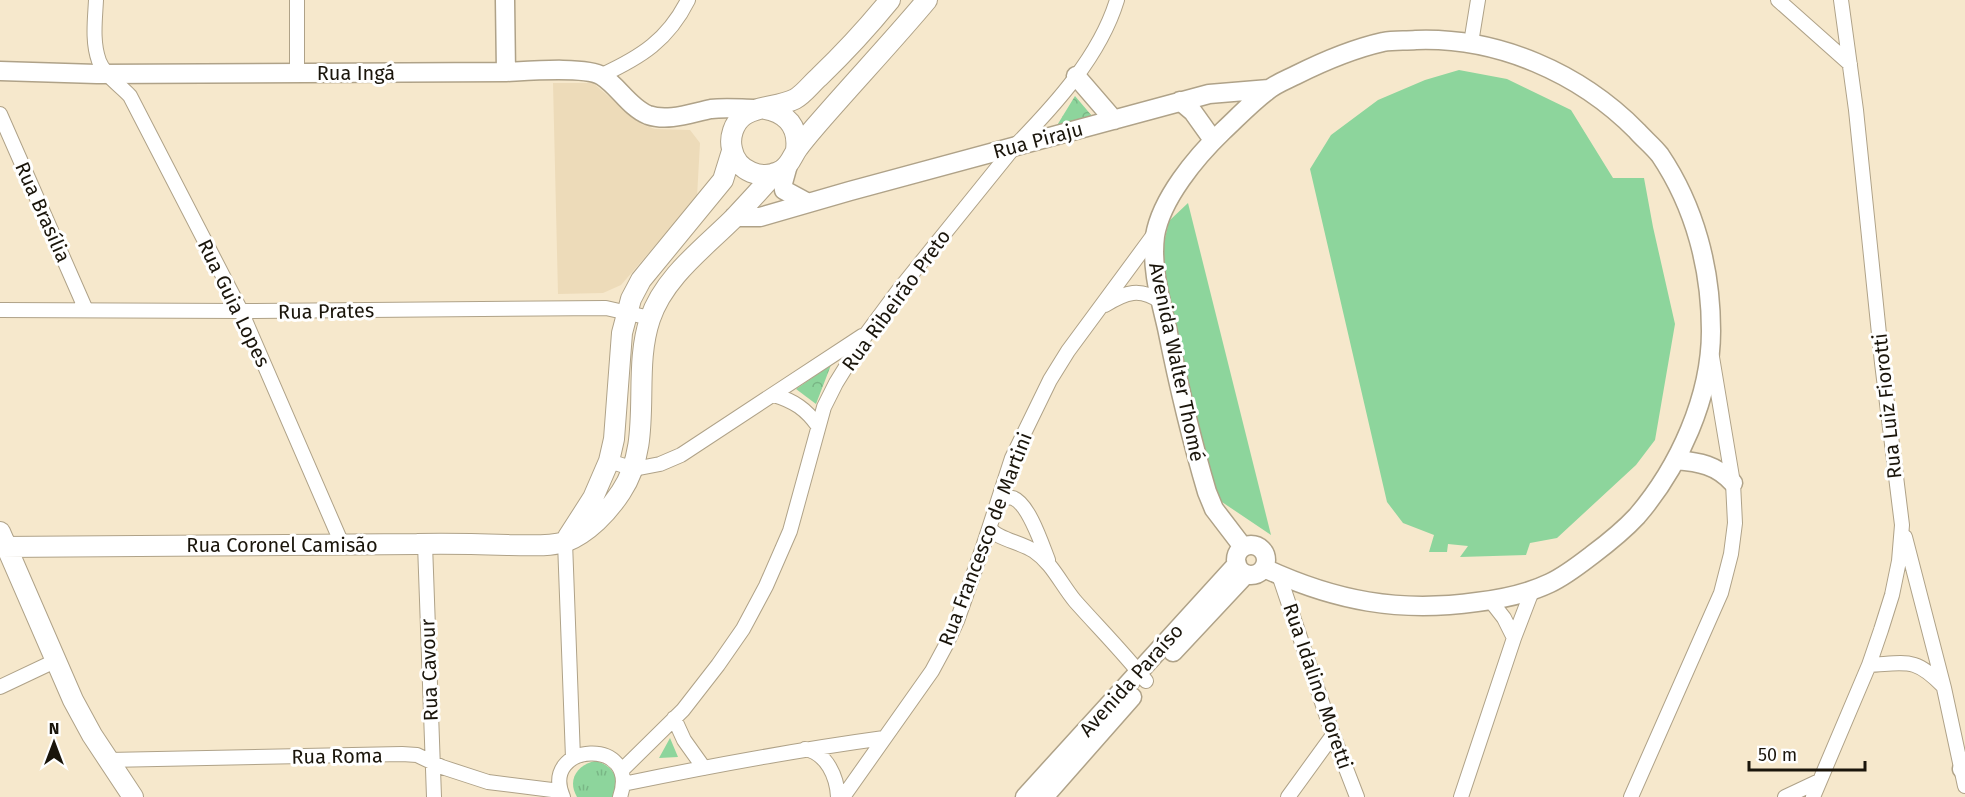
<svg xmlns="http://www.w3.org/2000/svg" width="1965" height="797" viewBox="0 0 1965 797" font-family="'Fira Sans',sans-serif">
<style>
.built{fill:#eddbb9}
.grass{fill:url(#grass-tufts)}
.forest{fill:url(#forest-crowns)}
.park{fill:#8dd59c}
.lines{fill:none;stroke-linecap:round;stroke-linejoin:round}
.minor-casing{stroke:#afa288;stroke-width:16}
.tertiary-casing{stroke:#afa288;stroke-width:21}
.secondary-casing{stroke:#afa288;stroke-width:22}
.minor{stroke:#fff;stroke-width:14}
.tertiary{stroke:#fff;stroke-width:18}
.secondary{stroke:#fff;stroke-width:20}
.labels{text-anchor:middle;stroke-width:6;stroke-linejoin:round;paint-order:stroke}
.street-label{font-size:20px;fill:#1a150b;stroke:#fff}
</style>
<defs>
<pattern id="grass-tufts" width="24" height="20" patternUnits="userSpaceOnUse" patternTransform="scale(1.5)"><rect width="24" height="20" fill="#8dd59c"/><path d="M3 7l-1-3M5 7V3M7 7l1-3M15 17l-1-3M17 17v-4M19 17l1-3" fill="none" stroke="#79b685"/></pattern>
<pattern id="forest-crowns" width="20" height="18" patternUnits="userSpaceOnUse" patternTransform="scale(1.5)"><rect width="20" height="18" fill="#8dd59c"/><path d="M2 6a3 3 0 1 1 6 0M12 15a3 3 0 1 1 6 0" fill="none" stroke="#79b685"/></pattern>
</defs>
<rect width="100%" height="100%" fill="#f6e8cc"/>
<path class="built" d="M 553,83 L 593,83 L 641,124 L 655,129 L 690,130 L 700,143 L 697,197 L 621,285 L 603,293 L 558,294 Z"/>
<path class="grass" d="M 595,761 C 614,765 621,780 613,797 L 577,797 C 567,780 577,765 595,761 Z"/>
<path class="forest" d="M 1075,96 L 1092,116 L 1056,127 Z
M 831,365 L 816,404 L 796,389 Z
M 670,738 L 678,757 L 659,758 Z"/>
<path class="park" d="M 1459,70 L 1507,79 L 1571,110 L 1613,178 L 1644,178 L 1653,227 L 1675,324 L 1655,440 L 1636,465 L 1557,538 L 1530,543 L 1526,555 L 1460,557 L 1468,546 L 1448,544 L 1447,552 L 1429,552 L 1434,535 L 1403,523 L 1387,502 L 1310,169 L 1331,135 L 1378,100 L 1425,80 Z
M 1188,203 L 1271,535 L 1219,500 L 1180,362 L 1161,255 L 1169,221 Z"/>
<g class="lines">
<defs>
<path id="minor" d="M 96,0 C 95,20 92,42 99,61 C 104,75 120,85 130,96 L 241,311 L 342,544
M 297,0 L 297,73
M 1778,0 L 1850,64
M 1471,43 L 1478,0
M 602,75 C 641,57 668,40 688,0
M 0,114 L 86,310
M 1105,305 C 1126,292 1140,287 1161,302
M 0,310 L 241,311 L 606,308 L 650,318
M 774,395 C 794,401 806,409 818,426
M 609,461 L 634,469 L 660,464 L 681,455 L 862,336
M 999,500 C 1003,498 1008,497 1013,498 C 1029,504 1042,545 1048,560
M 990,528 C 996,539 1021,542 1034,551 C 1052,563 1061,584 1075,601 C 1099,628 1124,653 1146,681
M 1905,537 L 1944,688 L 1965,786
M 565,542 L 573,758
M 425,544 L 434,797
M 1279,575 L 1333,735 L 1357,797
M 1490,600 L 1504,618 L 1514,638
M 1869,665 C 1907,663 1915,657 1943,686
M 0,687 L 55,661
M 674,718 L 684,740 L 704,768
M 805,749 C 827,753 837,777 838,797
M 108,760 L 402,754 L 417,755 L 442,767 L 488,782 L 560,791
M 621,771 L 683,710 L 718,665 L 743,629 L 766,586 L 790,531 L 824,407 L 836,383 L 867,333 L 898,291 L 1015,146 C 1055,105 1100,56 1117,0
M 623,784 C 710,766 796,750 884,738
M 563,797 C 539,742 641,736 620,797
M 843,797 L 932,671 L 946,645 L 957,621 L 983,547 L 1012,458 L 1050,380 L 1068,351 L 1155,233
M 1288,797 L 1333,735
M 1461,797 L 1514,638 L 1532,591
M 1631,797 L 1721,593 L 1731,554 L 1735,523 L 1733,483 L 1712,357
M 1785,797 L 1819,781
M 1813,797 L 1869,665 L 1881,630 L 1892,595 L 1899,561 L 1902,525 L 1882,363 L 1856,110 L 1841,0"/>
<path id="tertiary" d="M 505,0 L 506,72
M 0,71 L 97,74 L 506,72 C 527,71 586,66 602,76 C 618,86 630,108 648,115 C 668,122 691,113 711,109 C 726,107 742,109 757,109
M 1076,76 L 1114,120
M 1180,101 L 1193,112 L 1213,140
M 788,165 L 783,183 L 784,190 L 808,203
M 734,217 L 760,217 L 850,191 L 1209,94 L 1269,89
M 1676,460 C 1699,462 1717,465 1733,483
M1236 560a15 15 0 1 1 30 0a15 15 0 1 1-30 0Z
M 1243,547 L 1214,509 L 1207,492 C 1191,438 1178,383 1167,328 C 1160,298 1151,267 1155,236 C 1161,199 1196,157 1223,131 C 1237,118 1251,103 1267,91 C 1275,84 1286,80 1296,75 C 1324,61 1352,49 1383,42 C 1394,40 1405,41 1416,40 C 1498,37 1580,73 1637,131 C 1644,139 1653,146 1660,155 C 1695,207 1711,269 1711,331 C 1711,397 1679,467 1637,516 C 1624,530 1608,543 1592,555 C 1579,565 1565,576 1550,583 C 1527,594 1502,599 1477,602 C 1399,613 1335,601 1264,568
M 1173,652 L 1246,574
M 1962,769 L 1965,770
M 1025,797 L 1237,564
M 1044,797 L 1132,697"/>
<path id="secondary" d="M 890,0 C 868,27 844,53 819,77 C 811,84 804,94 795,99 C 779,107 756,106 743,116 C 734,123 729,137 732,149 C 736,171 763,182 782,170 C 791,164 792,156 798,148 C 803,141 809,134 815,127 C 852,84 891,43 927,0
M 765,109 C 787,113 799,127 796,150
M 0,532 L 73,700 L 92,735 L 133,797
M 568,537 L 593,498 L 609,461 L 614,439 L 622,333 L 631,299 L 641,280 L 723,180 L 732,151
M 0,547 C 139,547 278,544 417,544 C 448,543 478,544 509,545 C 526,545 548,547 565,542 C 588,533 608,512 621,492 C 655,441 631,375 650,319 C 664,277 704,248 734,218 C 748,203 762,188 775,173"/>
</defs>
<use href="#minor" class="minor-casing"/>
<use href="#tertiary" class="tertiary-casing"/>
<use href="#secondary" class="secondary-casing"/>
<use href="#minor" class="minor"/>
<use href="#tertiary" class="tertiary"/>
<use href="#secondary" class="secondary"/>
</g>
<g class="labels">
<g class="street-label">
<text x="356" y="80">Rua Ingá</text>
<text transform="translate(1038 140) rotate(-15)" y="7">Rua Piraju</text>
<text transform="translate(43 212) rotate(66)" y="7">Rua Brasília</text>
<text transform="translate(896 300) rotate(-54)" y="7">Rua Ribeirão Preto</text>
<text transform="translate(234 303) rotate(64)" y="7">Rua Guia Lopes</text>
<text transform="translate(326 311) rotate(-1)" y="7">Rua Prates</text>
<text transform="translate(1177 362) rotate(78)" y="7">Avenida Walter Thomé</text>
<text transform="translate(1887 406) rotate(-96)" y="7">Rua Luiz Fiorotti</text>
<text transform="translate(985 539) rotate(-69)" y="7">Rua Francesco de Martini</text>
<text x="282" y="552">Rua Coronel Camisão</text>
<text transform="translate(429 670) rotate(-92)" y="7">Rua Cavour</text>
<text transform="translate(1131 680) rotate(-48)" y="7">Avenida Paraíso</text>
<text transform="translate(1318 686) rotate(71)" y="7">Rua Idalino Moretti</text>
<text transform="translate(337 756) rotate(-1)" y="7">Rua Roma</text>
</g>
</g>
<g transform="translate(54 743)" stroke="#ffffff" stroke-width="4.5" paint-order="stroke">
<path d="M0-4.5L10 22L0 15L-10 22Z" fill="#1a150b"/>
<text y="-9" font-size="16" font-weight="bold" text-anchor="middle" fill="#1a150b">N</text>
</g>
<path d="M1749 761v9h116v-9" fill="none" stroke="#1a150b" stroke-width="3"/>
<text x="1758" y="761" font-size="18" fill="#1a150b" stroke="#ffffff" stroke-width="4.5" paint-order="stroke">50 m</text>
</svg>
